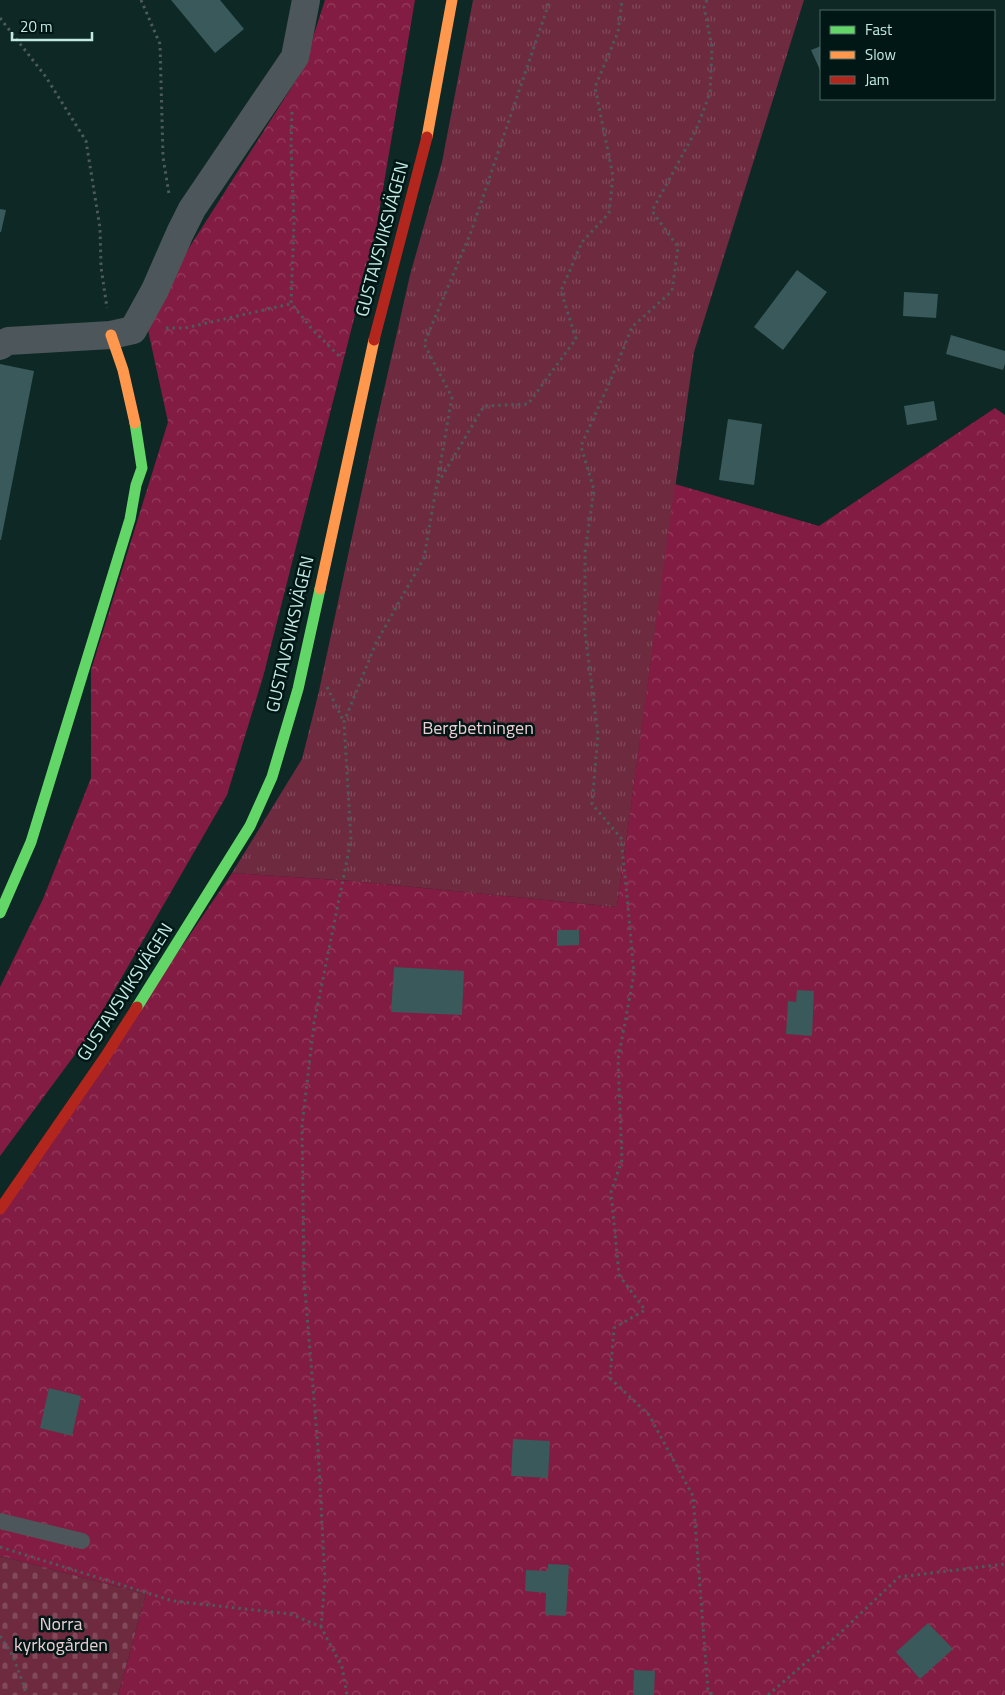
<svg xmlns="http://www.w3.org/2000/svg" width="1005" height="1695" viewBox="0 0 1005 1695" font-family="'Titillium Web',sans-serif">
<style>
.grass{fill:url(#grass-tufts)}
.forest{fill:url(#forest-crowns)}
.cemetery{fill:url(#cemetery-stones)}
.building{fill:#39595a}
.lines{fill:none;stroke-linecap:round;stroke-linejoin:round}
.path{stroke:#4d5a5b;stroke-width:3;stroke-dasharray:2.5 4;stroke-linecap:butt}
.lane{stroke:#4d575b;stroke-width:16}
.street{stroke:#4d575b;stroke-width:28}
.fast{stroke:#63d668;stroke-width:11}
.slow{stroke:#ff974d;stroke-width:11}
.jam{stroke:#b3261e;stroke-width:11}
.labels{text-anchor:middle;stroke-width:5;stroke-linejoin:round;paint-order:stroke}
.street-label{font-size:18px;fill:#c3e9e3;stroke:#001715}
.park-label{font-size:18px;fill:#eecdd3;stroke:#001715}
</style>
<defs>
<pattern id="grass-tufts" width="24" height="20" patternUnits="userSpaceOnUse" patternTransform="scale(1.25)"><rect width="24" height="20" fill="#6e2a3f"/><path d="M3 7l-1-3M5 7V3M7 7l1-3M15 17l-1-3M17 17v-4M19 17l1-3" fill="none" stroke="#81495b"/></pattern>
<pattern id="forest-crowns" width="20" height="18" patternUnits="userSpaceOnUse" patternTransform="scale(1.25)"><rect width="20" height="18" fill="#831c42"/><path d="M2 6a3 3 0 1 1 6 0M12 15a3 3 0 1 1 6 0" fill="none" stroke="#933d5d"/></pattern>
<pattern id="cemetery-stones" width="16" height="16" patternUnits="userSpaceOnUse" patternTransform="scale(1.25)"><rect width="16" height="16" fill="#6e2a3f"/><path d="M2 7V4a2 2 0 0 1 4 0v3zM10 15v-3a2 2 0 0 1 4 0v3z" fill="#81495b"/></pattern>
</defs>
<rect width="100%" height="100%" fill="#0e2825"/>
<path class="grass" d="M 473,0 L 804,0 L 694,352 L 617,907 L 353,881 L 232,873 L 302,759 L 319,691 L 374,434 L 410,275 L 442,162 Z"/>
<path class="forest" d="M 325,0 L 415,0 L 375,236 L 263,677 L 227,795 L 85,1041 L 0,1156 L 0,987 L 43,899 L 91,778 L 91,670 L 168,422 L 148,330 L 187,251 L 302,71 Z
M 995,408 L 1005,415 L 1005,1695 L 118,1695 L 146,1594 L 0,1556 L 0,1213 L 232,873 L 353,881 L 617,907 L 675,484 L 819,526 Z"/>
<path class="cemetery" d="M 0,1556 L 146,1594 L 118,1695 L 0,1695 Z"/>
<path class="building" d="M 171,0 L 220,0 L 244,29 L 215,53 Z
M 821,46 L 821,70 L 820,70 L 811,50 Z
M 0,209 L 6,210 L 1,232 L 0,232 Z
M 797,270 L 827,292 L 783,350 L 754,327 Z
M 904,292 L 938,294 L 936,318 L 903,316 Z
M 951,335 L 1005,351 L 1005,364 L 1003,370 L 946,354 Z
M 0,364 L 34,371 L 1,540 L 0,540 Z
M 934,401 L 937,420 L 907,425 L 904,406 Z
M 728,419 L 762,424 L 754,485 L 719,480 Z
M 557,930 L 579,930 L 579,945 L 557,946 Z
M 394,967 L 464,971 L 462,1015 L 391,1012 Z
M 797,990 L 814,991 L 812,1036 L 786,1034 L 788,1001 L 796,1002 Z
M 49,1388 L 81,1396 L 72,1436 L 40,1428 Z
M 513,1439 L 550,1441 L 548,1478 L 511,1476 Z
M 548,1564 L 569,1565 L 566,1616 L 545,1615 L 546,1593 L 525,1591 L 526,1570 L 548,1571 Z
M 928,1623 L 953,1649 L 920,1679 L 896,1652 Z
M 634,1670 L 655,1671 L 654,1695 L 633,1695 Z"/>
<g class="lines">
<path class="path" d="M 141,0 L 160,44 L 163,157 L 169,194
M 707,0 L 704,7 L 712,47 L 710,93 L 696,130 L 652,211 L 678,247 L 672,291 L 632,327 L 611,379 L 581,446 L 594,490 L 585,552 L 585,633 L 598,734 L 592,804 L 621,838 L 627,896 L 634,974 L 618,1060 L 622,1160 L 611,1192 L 619,1275 L 645,1310 L 614,1328 L 610,1378 L 649,1415 L 693,1496 L 708,1691 L 713,1695
M 0,18 L 46,77 L 86,141 L 100,228 L 101,267 L 107,308
M 292,112 L 291,144 L 294,223 L 291,303 L 312,329 L 342,359
M 166,328 L 185,328 L 290,304
M 438,483 L 484,406 L 528,404 L 576,339 L 561,291 L 582,242 L 609,213 L 613,176 L 595,87 L 618,32 L 622,0
M 327,687 L 344,722
M 0,1547 L 173,1601 L 291,1614 L 321,1627 L 342,1667 L 347,1695
M 321,1627 L 325,1580 L 318,1448 L 304,1278 L 302,1126 L 314,1023 L 351,840 L 344,722 L 376,643 L 424,558 L 452,397 L 424,344 L 471,232 L 550,0
M 0,1636 L 13,1656 L 25,1689 L 24,1695
M 768,1695 L 840,1633 L 899,1577 L 1005,1564"/>
<path class="lane" d="M 0,1521 L 82,1541"/>
<path class="street" d="M 0,346 L 8,341 L 111,335 L 133,330 L 155,290 L 180,233 L 192,209 L 295,57 L 306,0"/>
<path class="fast" d="M 0,913 L 31,842 L 130,519 L 136,485 L 142,468 L 135,423
M 137,1007 L 250,826 L 272,777 L 298,689 L 320,589"/>
<path class="slow" d="M 427,137 L 452,0
M 111,335 L 123,370 L 135,423
M 320,589 L 374,340"/>
<path class="jam" d="M 374,340 L 427,137
M 0,1209 L 105,1057 L 137,1007"/>
</g>
<g class="labels">
<g class="street-label">
<text transform="translate(382 239) rotate(-75)" y="6">GUSTAVSVIKSVÄGEN</text>
<text transform="translate(290 634) rotate(-77)" y="6">GUSTAVSVIKSVÄGEN</text>
<text transform="translate(125 992) rotate(-57)" y="6">GUSTAVSVIKSVÄGEN</text>
</g>
<g class="park-label">
<text x="478" y="734">Bergbetningen</text>
<text x="61" y="1630">Norra<tspan x="61" dy="21">kyrkogården</tspan></text>
</g>
</g>
<rect x="820" y="10" width="175" height="90" fill="#001715" stroke="#4e6b67"/>
<rect x="830" y="26" width="25" height="8" fill="#63d668" stroke="#4e6b67"/>
<text x="865" y="35" font-size="15" fill="#c3e9e3">Fast</text>
<rect x="830" y="51" width="25" height="8" fill="#ff974d" stroke="#4e6b67"/>
<text x="865" y="60" font-size="15" fill="#c3e9e3">Slow</text>
<rect x="830" y="76" width="25" height="8" fill="#b3261e" stroke="#4e6b67"/>
<text x="865" y="85" font-size="15" fill="#c3e9e3">Jam</text>
<path d="M12 32v8h80v-8" fill="none" stroke="#c3e9e3" stroke-width="2.5"/>
<text x="20" y="32" font-size="15" fill="#c3e9e3" stroke="#001715" stroke-width="4" paint-order="stroke">20 m</text>
</svg>
